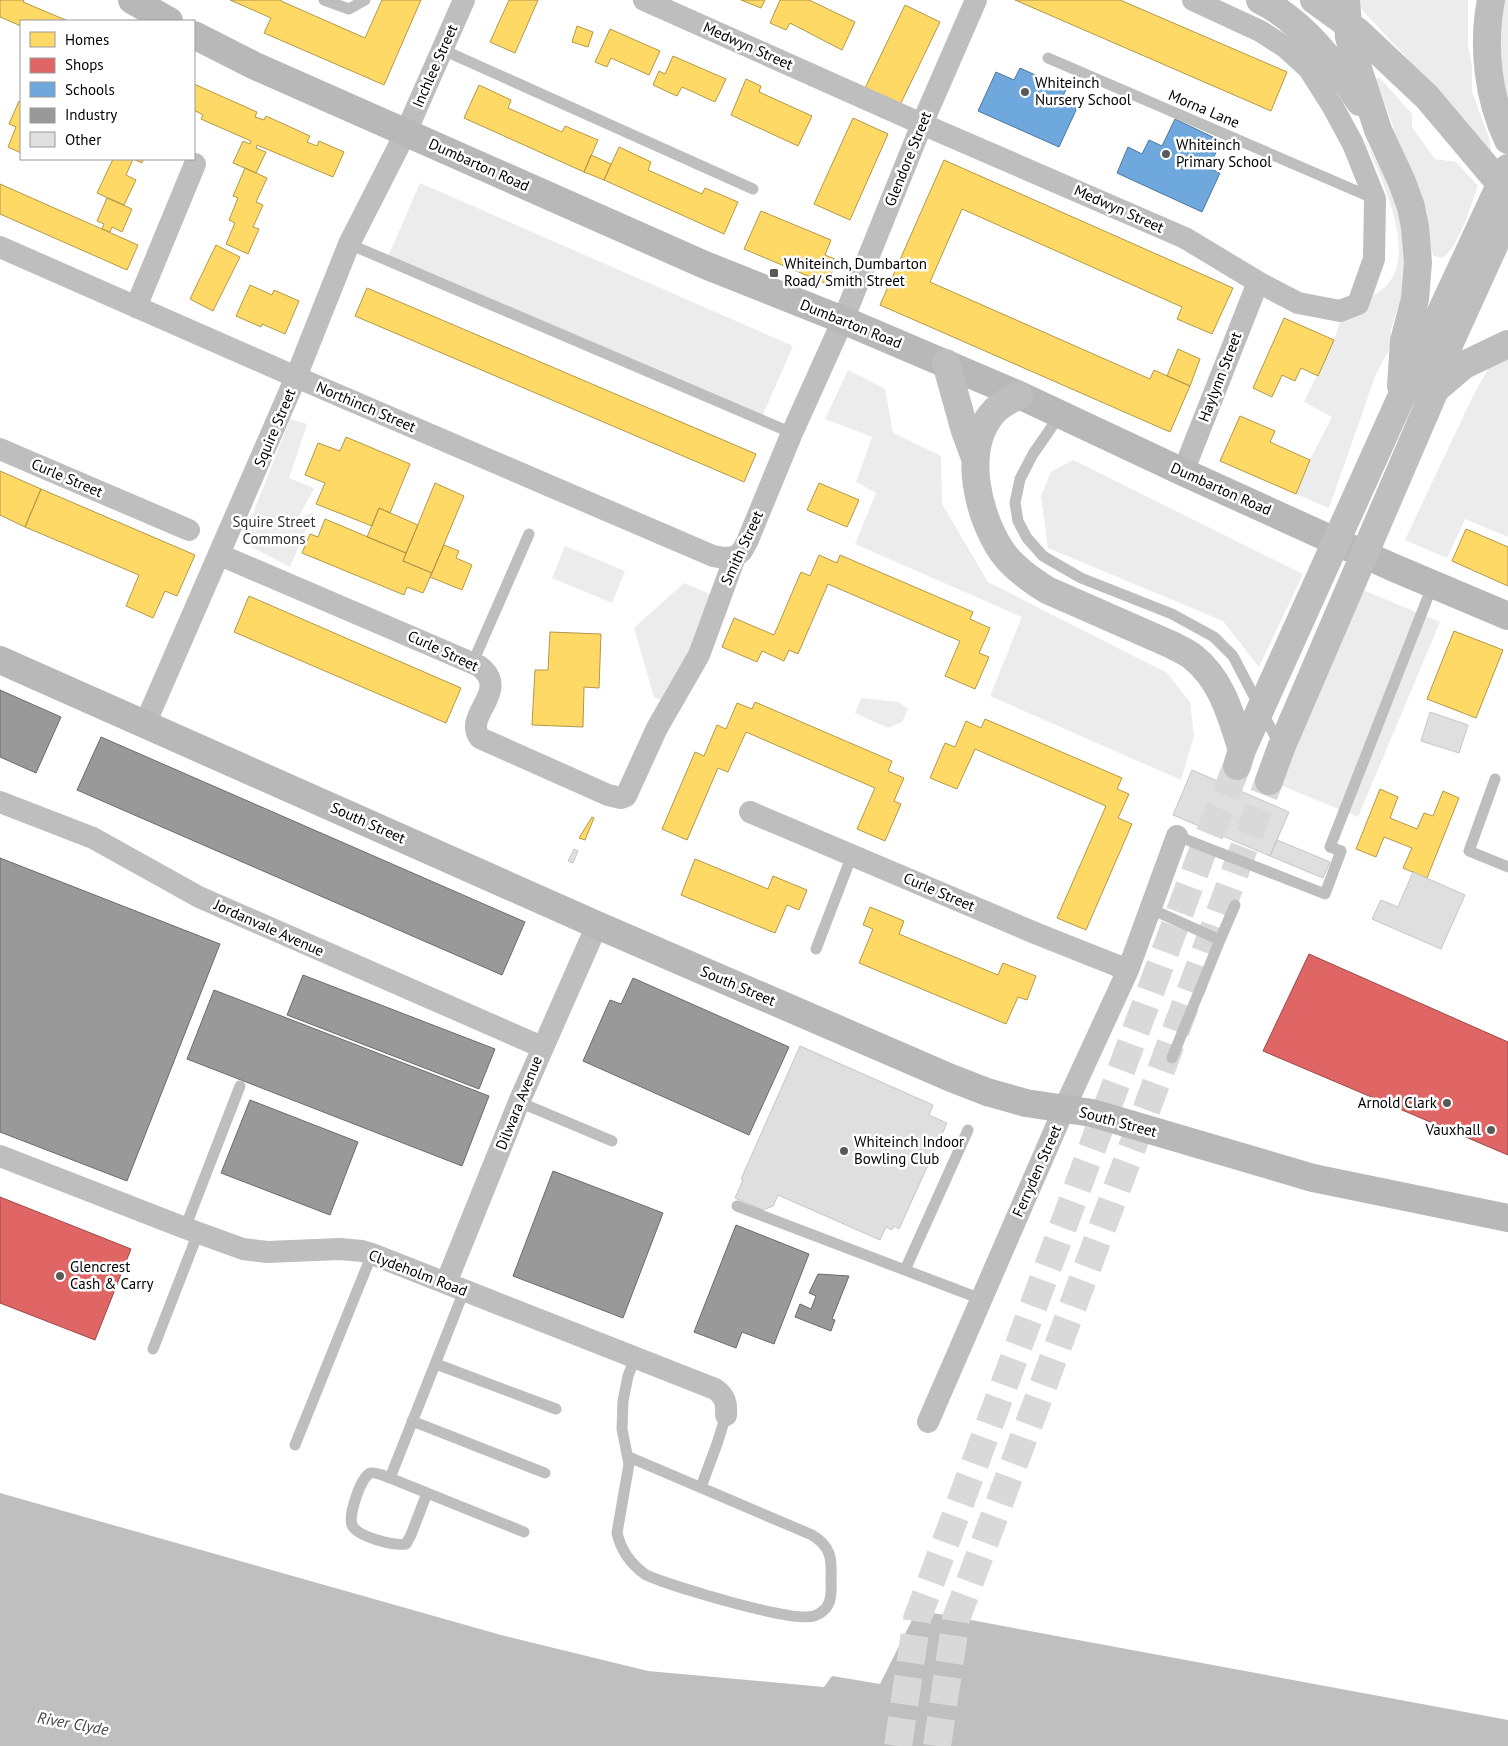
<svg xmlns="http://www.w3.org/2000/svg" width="1508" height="1746" viewBox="0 0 1508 1746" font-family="'PT Sans',sans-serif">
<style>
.green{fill:#ececec}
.water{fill:#bfbfbf}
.homes{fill:#ffd966;stroke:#b29847}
.shops{fill:#e06666;stroke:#9d4747}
.schools{fill:#6fa8dc;stroke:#4e769a}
.industry{fill:#999;stroke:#6b6b6b}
.building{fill:#dfdfdf;stroke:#c7c7c7}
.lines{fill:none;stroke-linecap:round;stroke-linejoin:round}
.primary-tunnel{stroke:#d9d9d9;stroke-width:28;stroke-dasharray:28 14;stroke-linecap:butt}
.lane{stroke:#bebebe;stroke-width:11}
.street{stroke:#bebebe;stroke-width:22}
.secondary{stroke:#b8b8b8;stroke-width:28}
.primary{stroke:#bebebe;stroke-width:28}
.poi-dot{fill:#595959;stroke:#fff;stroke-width:2}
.labels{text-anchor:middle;stroke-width:5;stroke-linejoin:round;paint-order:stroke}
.street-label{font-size:15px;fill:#000;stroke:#fff}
.poi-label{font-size:15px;fill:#000;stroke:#fff;text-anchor:start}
.park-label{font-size:15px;fill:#333;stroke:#fff}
.water-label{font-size:16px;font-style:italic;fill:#444;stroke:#fff}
</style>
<rect width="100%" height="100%" fill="#fff"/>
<path class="green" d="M 1357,0 L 1468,0 L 1468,45 L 1472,67 L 1472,92 L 1489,138 L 1491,150 L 1488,154 L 1405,56 L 1363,11 Z
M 1498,0 L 1508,0 L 1508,115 L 1497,41 Z
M 1379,77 L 1412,114 L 1412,127 L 1435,159 L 1456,162 L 1478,186 C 1471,203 1458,252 1441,258 L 1434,256 L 1429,246 L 1427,212 L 1395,132 L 1376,79 Z
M 1364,138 L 1399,202 L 1406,248 L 1403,293 L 1391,329 L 1391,346 L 1376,374 L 1329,508 L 1296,494 L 1310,460 L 1332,417 L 1304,402 L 1334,340 L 1347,301 C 1354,300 1364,300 1370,297 C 1430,271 1380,178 1364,138 Z
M 420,183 L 793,346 L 761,419 L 388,257 Z
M 1508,357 L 1508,537 L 1465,519 L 1447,558 L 1405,540 L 1473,396 L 1490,365 Z
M 848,370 L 885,389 L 893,433 L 941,456 L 942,504 L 988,582 L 1167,673 L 1190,702 L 1194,736 L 1181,780 L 990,696 L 1022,617 L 855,544 L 876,493 L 856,482 L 872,437 L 825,419 Z
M 290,419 L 307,424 L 289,478 L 314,488 L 297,520 L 313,512 L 290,567 L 242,542 Z
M 1073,460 L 1303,574 L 1259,667 L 1223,621 L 1048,548 L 1041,496 L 1051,472 Z
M 565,546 L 625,571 L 612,603 L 552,578 Z
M 684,583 L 717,597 L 672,704 L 654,697 L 634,628 Z
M 1363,590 L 1440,622 L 1358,817 L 1280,785 Z
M 861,698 L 898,702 L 908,709 L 902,722 L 888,728 L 855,713 Z"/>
<path class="water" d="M 0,1493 L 501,1635 L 648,1671 L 824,1687 L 832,1676 L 880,1684 L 917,1610 L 1508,1720 L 1508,1746 L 0,1746 Z"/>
<path class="homes" d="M 0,0 L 24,0 L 23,2 L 68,21 L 21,21 L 21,26 L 0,17 Z
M 230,0 L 281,0 L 281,1 L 365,38 L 382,0 L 421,0 L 384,85 L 264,33 L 271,18 Z
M 509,0 L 538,0 L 515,53 L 490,42 Z
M 741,0 L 765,0 L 761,8 Z
M 780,0 L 809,0 L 855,22 L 842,50 L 790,23 L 786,30 L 770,23 Z
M 1015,0 L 1120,0 L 1287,72 L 1271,111 Z
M 905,5 L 940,22 L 900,105 L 865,88 Z
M 577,26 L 593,32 L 588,47 L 572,42 Z
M 610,29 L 660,51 L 649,75 L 611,58 L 607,67 L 595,62 Z
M 673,56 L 726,79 L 715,102 L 682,87 L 677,96 L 653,85 L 659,71 L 665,74 Z
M 746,79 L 761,86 L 759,92 L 812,116 L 798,146 L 731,115 Z
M 194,84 L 257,112 L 255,117 L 264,120 L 266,116 L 310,136 L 307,142 L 317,146 L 319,141 L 344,152 L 333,177 L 257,145 L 256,148 L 266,152 L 256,173 L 233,163 L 243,141 L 250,144 L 251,141 L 201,119 L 203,115 L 194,110 Z
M 479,85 L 511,100 L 508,108 L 562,132 L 565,126 L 598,140 L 584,172 L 464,118 Z
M 19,101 L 21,102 L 21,153 L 8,147 L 16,127 L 9,124 Z
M 853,118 L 888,134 L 850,220 L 814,204 Z
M 619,147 L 651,162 L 648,170 L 702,194 L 705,188 L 738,202 L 724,234 L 604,180 Z
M 591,155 L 611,164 L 604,180 L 584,172 Z
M 113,159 L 143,159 L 142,163 L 133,159 L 126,175 L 136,180 L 124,205 L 97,193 Z
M 944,160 L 1233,288 L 1212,334 L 1177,319 L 1182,307 L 962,209 L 930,282 L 1150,379 L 1154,370 L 1190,386 L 1170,432 L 880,305 Z
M 245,168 L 267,178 L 256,202 L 263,205 L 253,227 L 259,229 L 248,254 L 226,244 L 235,223 L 229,220 L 238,198 L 233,196 Z
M 0,184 L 138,245 L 127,270 L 0,214 Z
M 107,198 L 132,209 L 122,232 L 112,227 L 110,232 L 102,229 L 104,224 L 97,221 Z
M 761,211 L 831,240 L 825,255 L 837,260 L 827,284 L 744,249 Z
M 216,245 L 240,257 L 213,311 L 190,299 Z
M 250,285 L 272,295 L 274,290 L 299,301 L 285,334 L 262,324 L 261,327 L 236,316 Z
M 367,288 L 756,454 L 744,482 L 355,316 Z
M 1284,318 L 1334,340 L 1318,376 L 1301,368 L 1295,381 L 1282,375 L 1272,397 L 1253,388 Z
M 1178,349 L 1200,359 L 1190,386 L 1167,376 Z
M 1240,416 L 1275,431 L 1270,442 L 1310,460 L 1296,494 L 1220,461 Z
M 346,437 L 410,464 L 390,513 L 379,508 L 372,526 L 316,504 L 325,483 L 305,475 L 318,443 L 340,451 Z
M 0,471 L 41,489 L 25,527 L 0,515 Z
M 435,483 L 464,496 L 432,573 L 403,561 Z
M 819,483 L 859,500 L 847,527 L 807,510 Z
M 41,489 L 195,555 L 177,596 L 165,591 L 153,618 L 126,606 L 139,575 L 25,527 Z
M 379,508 L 418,525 L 406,553 L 367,537 Z
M 325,519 L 406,553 L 403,561 L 432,573 L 423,593 L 407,587 L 404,595 L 302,553 L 310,534 L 318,537 Z
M 1466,529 L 1508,547 L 1508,586 L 1452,561 Z
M 444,545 L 459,551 L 456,558 L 472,565 L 462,590 L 430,577 Z
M 819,555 L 837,563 L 840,555 L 973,612 L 970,619 L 990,628 L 979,653 L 989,657 L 975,689 L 945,676 L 960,641 L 828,584 L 798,654 L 789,650 L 784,661 L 762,651 L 757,662 L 722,647 L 734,618 L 774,635 L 801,572 L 810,576 Z
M 249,596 L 461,688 L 446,723 L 234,632 Z
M 1454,631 L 1503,650 L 1476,718 L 1427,699 Z
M 550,632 L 601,634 L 599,688 L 584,687 L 583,727 L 532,725 L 535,670 L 548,670 Z
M 755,702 L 892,761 L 888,771 L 904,778 L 894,801 L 901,804 L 885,841 L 857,829 L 875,788 L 746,732 L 728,772 L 718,768 L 687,840 L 662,829 L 695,752 L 704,756 L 717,725 L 726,729 L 737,703 L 752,709 Z
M 985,719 L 1122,778 L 1117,789 L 1129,794 L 1118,818 L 1132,824 L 1086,930 L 1057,918 L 1106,806 L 975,749 L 957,789 L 930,778 L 945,743 L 955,747 L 966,721 L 981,728 Z
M 1380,789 L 1398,797 L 1390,818 L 1417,829 L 1424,813 L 1433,816 L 1443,791 L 1459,798 L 1427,878 L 1403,868 L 1412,848 L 1384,837 L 1376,857 L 1356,849 Z
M 592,817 L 594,818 L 585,840 L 579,838 Z
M 695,859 L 768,889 L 773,876 L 807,890 L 799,910 L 787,905 L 775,933 L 681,895 Z
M 870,907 L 904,921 L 899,934 L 998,975 L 1003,963 L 1036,976 L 1027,1000 L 1018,997 L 1006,1024 L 859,963 L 873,929 L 863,925 Z"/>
<path class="shops" d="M 1309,954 L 1508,1042 L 1508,1155 L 1263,1051 Z
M 0,1197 L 131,1249 L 95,1340 L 0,1303 Z"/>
<path class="schools" d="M 1020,68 L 1066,89 L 1061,101 L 1077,108 L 1059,147 L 978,111 L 996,72 L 1014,80 Z
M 1175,119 L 1221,141 L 1209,168 L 1220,173 L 1202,212 L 1117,173 L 1128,147 L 1142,154 L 1149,140 L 1162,146 Z"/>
<path class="industry" d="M 0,690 L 61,717 L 36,773 L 0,757 Z
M 101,737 L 525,922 L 502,975 L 77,790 Z
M 0,858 L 220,944 L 127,1181 L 0,1132 Z
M 303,975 L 495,1049 L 479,1089 L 287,1015 Z
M 633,978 L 789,1047 L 749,1135 L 583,1061 L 610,1000 L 621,1004 Z
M 214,990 L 489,1096 L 462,1166 L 187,1059 Z
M 250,1100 L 358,1142 L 330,1215 L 221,1173 Z
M 553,1171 L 663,1213 L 623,1318 L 513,1276 Z
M 736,1225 L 809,1254 L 774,1344 L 742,1332 L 736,1348 L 694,1332 Z
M 818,1274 L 849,1276 L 832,1319 L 835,1320 L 831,1331 L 795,1317 L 800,1304 L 811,1309 L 816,1296 L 809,1293 Z"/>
<path class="building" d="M 1430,712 L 1468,725 L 1459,753 L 1421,741 Z
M 1192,770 L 1289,812 L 1270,856 L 1173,815 Z
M 1277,840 L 1330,862 L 1323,878 L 1270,856 Z
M 574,849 L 578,851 L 573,863 L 568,861 Z
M 1413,872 L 1465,895 L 1441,949 L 1372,919 L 1381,900 L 1398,907 Z
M 800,1046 L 933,1105 L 929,1115 L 947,1123 L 899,1229 L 894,1226 L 892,1230 L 886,1227 L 880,1240 L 778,1195 L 773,1206 L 763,1210 L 735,1198 L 743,1180 L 741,1179 Z"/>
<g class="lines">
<path class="primary-tunnel" d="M 898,1746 L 917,1619 L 1200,858 L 1237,766
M 937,1746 L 956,1619 L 1269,781"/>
<path class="lane" d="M 324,0 L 349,9 L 365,0
M 443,50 L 753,189
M 1048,58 L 1375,199
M 349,244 L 792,433
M 1060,415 L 1033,454 L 1020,479 L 1015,503 L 1018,521 L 1027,538 L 1043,556 L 1081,578 L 1172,614 L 1214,637 L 1233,656 L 1279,744
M 473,662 L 529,534
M 1495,779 L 1469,851 L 1508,867
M 1177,836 L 1325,894 L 1341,851 L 1330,847 L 1433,584
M 1151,909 L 1220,940 L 1235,905
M 816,949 L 852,855
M 1172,1058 L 1220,940
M 519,1102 L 612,1141
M 737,1206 L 981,1299
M 185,1228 L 240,1086
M 905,1270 L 968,1130
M 464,1291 L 390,1478 L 524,1532
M 153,1349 L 198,1233
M 436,1364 L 556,1409
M 412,1421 L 545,1473
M 295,1445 L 372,1254
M 629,1457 L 812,1535 C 830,1546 832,1557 831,1577 C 831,1588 833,1602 824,1610 C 822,1612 817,1615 814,1616 C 792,1623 671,1586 646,1575 C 632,1565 621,1551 617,1533 L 629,1464 L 622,1429 L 623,1401 L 628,1376 L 635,1358
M 390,1478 C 384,1476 377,1472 371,1473 C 361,1475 348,1516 352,1525 C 357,1537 394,1546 406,1544 L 411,1535 L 427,1493
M 701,1487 L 717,1444 L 726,1415"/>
<path class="street" d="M 644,0 L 922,124 L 1185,238 L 1258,282 L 1298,303 L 1340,311 L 1358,304 L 1374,259 L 1375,199 L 1353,144 L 1333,107 L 1309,69 L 1285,47 L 1260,31 L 1193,0
M 0,247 L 296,377 L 713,556 L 724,558 L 735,557
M 136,307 L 195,164
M 0,449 L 189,530
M 1183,472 L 1258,282
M 220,555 L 479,666 C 512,691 462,715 480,738 L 608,795 L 621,798 L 626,796 L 657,728 L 699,655 L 735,557 L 742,551 L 747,542 L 792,433 L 843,320 L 922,124 L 976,0
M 145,724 L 296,377 L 349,244 L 406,132 L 464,0
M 0,802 L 93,838 L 199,897 L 542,1047
M 750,812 L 1035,933 L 1128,970
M 0,1156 L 185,1228 L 243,1249 L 267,1252 L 340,1249 L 362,1251 L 372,1254 L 715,1389 C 725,1396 727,1403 726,1415
M 446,1283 L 519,1102 L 597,925
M 928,1422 L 1064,1109 L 1128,970 L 1177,836"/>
<path class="secondary" d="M 132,0 L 169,21
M 194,35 L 253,65 L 705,265 L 843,320 L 1019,395 L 1183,472 L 1392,567 L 1508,616
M 0,660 L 597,925 L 951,1078 L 987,1092 L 1026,1103 L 1092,1113 L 1313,1178 L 1508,1218"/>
<path class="primary" d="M 1260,0 C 1303,22 1334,62 1360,102
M 1314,0 L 1357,31 L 1427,97 L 1508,193
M 1346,0 L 1349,37 L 1355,59 L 1378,130 L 1402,182 L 1411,207 L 1415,227 L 1418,262 L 1415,299 L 1404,341 L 1401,386
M 1491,0 C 1482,46 1488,98 1508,140
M 946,363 L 965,431 L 975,458
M 1435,390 L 1464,365 L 1508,344
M 1019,395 C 1009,401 998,405 991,415 C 962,452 978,517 1003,553 C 1014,568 1031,580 1047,590 L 1172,645 C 1179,649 1187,652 1193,657 C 1222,680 1231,716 1242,750
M 1237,766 L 1242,750 L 1399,402 L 1508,168
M 1269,781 L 1281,748 L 1435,390 L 1443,358 L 1508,215"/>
</g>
<g class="poi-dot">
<circle cx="1025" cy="92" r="5"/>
<circle cx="1166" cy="154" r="5"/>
<rect x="769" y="268" width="10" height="10" rx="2.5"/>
<circle cx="1447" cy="1103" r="5"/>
<circle cx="1491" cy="1130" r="5"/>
<circle cx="844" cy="1151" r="5"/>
<circle cx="60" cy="1276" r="5"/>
</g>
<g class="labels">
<g class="street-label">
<text transform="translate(748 46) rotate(24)" y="5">Medwyn Street</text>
<text transform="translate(435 66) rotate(-66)" y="5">Inchlee Street</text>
<text transform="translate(1204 109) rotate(23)" y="5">Morna Lane</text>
<text transform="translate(908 159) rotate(-68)" y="5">Glendore Street</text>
<text transform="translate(479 165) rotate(24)" y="5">Dumbarton Road</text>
<text transform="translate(1119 209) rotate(24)" y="5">Medwyn Street</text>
<text transform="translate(851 324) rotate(22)" y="5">Dumbarton Road</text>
<text transform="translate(1220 377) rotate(-69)" y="5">Haylynn Street</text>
<text transform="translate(366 407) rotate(23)" y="5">Northinch Street</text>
<text transform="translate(275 428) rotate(-67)" y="5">Squire Street</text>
<text transform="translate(67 478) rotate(23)" y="5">Curle Street</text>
<text transform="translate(1221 489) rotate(24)" y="5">Dumbarton Road</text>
<text transform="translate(742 548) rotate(-65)" y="5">Smith Street</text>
<text transform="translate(443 651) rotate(25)" y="5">Curle Street</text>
<text transform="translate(368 823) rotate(24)" y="5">South Street</text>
<text transform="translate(939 892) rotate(23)" y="5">Curle Street</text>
<text transform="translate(269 928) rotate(24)" y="5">Jordanvale Avenue</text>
<text transform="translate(738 986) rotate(23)" y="5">South Street</text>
<text transform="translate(519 1103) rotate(-68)" y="5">Dilwara Avenue</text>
<text transform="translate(1118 1122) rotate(15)" y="5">South Street</text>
<text transform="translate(1037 1171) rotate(-66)" y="5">Ferryden Street</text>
<text transform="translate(418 1273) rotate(21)" y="5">Clydeholm Road</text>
</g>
<g class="poi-label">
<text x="1035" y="88">Whiteinch<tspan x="1035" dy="17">Nursery School</tspan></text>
<text x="1176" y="150">Whiteinch<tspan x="1176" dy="17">Primary School</tspan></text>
<text x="784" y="269">Whiteinch, Dumbarton<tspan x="784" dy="17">Road/ Smith Street</tspan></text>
<text x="1437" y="1108" text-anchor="end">Arnold Clark</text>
<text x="1481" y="1135" text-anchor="end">Vauxhall</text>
<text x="854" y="1147">Whiteinch Indoor<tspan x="854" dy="17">Bowling Club</tspan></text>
<text x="70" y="1272">Glencrest<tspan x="70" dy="17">Cash &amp; Carry</tspan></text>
</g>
<g class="park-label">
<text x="274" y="527">Squire Street<tspan x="274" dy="17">Commons</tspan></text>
</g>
<g class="water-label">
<text transform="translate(73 1723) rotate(10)" y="6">River Clyde</text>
</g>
</g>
<rect x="20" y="20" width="175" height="140" fill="#ffffff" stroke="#999999"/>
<rect x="30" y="32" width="25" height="15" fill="#ffd966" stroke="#999999"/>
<text x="65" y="45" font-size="15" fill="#000000">Homes</text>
<rect x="30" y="58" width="25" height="15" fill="#e06666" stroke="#999999"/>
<text x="65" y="70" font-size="15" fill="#000000">Shops</text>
<rect x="30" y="82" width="25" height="15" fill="#6fa8dc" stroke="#999999"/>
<text x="65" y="95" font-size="15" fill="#000000">Schools</text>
<rect x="30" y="108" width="25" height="15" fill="#999999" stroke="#999999"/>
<text x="65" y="120" font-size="15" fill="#000000">Industry</text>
<rect x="30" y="132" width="25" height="15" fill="#dfdfdf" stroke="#999999"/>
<text x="65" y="145" font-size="15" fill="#000000">Other</text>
</svg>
